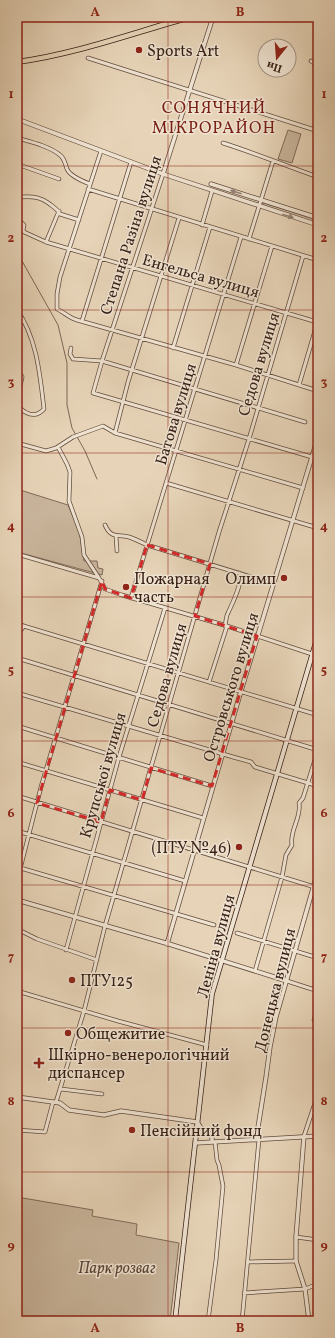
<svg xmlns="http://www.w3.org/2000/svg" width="335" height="1338" viewBox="0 0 335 1338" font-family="Vollkorn,serif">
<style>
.green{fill:#c9b59c;stroke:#806a59}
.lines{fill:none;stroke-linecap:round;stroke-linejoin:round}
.stream{stroke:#7d6656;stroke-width:1}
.minor-casing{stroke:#634c3e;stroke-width:4.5}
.tertiary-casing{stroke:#634c3e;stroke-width:5}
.secondary-casing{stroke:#371f16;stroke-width:5.5}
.primary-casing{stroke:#371f16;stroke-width:6}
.minor{stroke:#efe3d1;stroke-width:3}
.tertiary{stroke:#efe3d1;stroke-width:3.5}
.secondary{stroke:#efe3d1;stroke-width:4}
.primary{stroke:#e7d4b8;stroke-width:4.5}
.oneway{fill:#938174}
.marked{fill:none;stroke:#d62828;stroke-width:3;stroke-dasharray:8 5;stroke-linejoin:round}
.grid{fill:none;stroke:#8f2418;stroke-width:1;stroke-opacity:0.55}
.poi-dot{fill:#8f2418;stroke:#efe3d1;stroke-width:1.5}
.labels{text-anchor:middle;stroke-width:3;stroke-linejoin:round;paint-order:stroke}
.poi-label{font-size:16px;fill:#371f16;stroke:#efe3d1;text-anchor:start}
.street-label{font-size:16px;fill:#371f16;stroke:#efe3d1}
.park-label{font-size:16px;font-style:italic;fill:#5c4438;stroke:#efe3d1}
.neighbourhood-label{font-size:17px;letter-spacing:1px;fill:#7a1f14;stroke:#efe3d1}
.neatline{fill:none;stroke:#8f2418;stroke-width:1.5}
.grid-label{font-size:13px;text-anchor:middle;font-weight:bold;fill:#8f2418}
</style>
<rect width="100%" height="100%" fill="#e7d4b8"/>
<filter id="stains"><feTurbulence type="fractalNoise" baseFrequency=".005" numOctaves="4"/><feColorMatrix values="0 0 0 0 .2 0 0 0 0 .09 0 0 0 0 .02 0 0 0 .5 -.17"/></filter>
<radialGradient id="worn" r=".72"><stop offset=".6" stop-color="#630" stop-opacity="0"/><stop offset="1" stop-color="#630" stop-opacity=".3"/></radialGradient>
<path class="green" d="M 288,130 L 301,134 L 292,163 L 278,159 Z
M 262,203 L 264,203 L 318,220 L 318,225 L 262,205 Z
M 17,489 L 68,505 L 79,530 L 84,561 L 97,561 L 98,568 L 103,569 L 102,575 L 17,552 Z
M 17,1197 L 93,1210 L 92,1216 L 137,1224 L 136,1235 L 179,1243 L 170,1321 L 17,1321 Z"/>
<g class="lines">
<path class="stream" d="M 17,252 L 58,325 L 67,363 L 67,405 L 72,428 L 85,451 L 97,479"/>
<defs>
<path id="minor" d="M 88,58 L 318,131
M 311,61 L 318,66
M 17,138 C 31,142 49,146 60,155 C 65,159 65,164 67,169 C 70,176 82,181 90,184
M 223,143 C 255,153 286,166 318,177
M 101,151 L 60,277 L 57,294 L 57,309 C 64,312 69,318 77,320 L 236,365 L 318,391
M 17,164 L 59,179
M 163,174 L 102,361 L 93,393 L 312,457
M 88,189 L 318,260
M 20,197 C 33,196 41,197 51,205 C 55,208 58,210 60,214 L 79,220
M 17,218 L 24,225 L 23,230 L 24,232 L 46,242 L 317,322 L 317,324 L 299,385
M 202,225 L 212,191
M 249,239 L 273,161
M 46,242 L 59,211
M 17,310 C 37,338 40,375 44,409 C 35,419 25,414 17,405
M 82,321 L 131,162
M 17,323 L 23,321
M 71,348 L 70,354 L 73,359 L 102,361 L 305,422
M 173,348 L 210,227
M 236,365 L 272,246
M 17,374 L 22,376 L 22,378 L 17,398
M 115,433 L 128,382 L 179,218
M 17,443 L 46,451 L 56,448 L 73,437 L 103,426 L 115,433 L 303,488
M 58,447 L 67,464 L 70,472 L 69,501 L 82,537 L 84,555 L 99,578
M 166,483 L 318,528
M 105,525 C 111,539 118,534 129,537 C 135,539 141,542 147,545 L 274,584
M 116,536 L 117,551
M 17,554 L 99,578 L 105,589 L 122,595 L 227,626 L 312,654
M 131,598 L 241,237
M 17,624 L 318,715
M 225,626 C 226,622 226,616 228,613 C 232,604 244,581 239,573
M 17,635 L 24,626
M 17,658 L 318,750
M 209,682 L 227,626
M 17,693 L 233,757 L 251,762 L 255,767 L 318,786
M 17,726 L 212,786
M 17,762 L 203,818
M 17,796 L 318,888
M 17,831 L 185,881
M 17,867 L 214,925
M 17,881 L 41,787 L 102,581
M 17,929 L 37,939 L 97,960
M 237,933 L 318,958
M 66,950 L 119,757 L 165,608
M 255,971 L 282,877 L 286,855 L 292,845 C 289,831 302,817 299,803 L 303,798 L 318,750
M 287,981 L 318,991
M 17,991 L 118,1021 L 207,1045
M 314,1020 L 318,1006
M 61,1089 L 102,1094
M 56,1102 L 84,1011 L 105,926 L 219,532 L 249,439 L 303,256
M 17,1130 L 45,1132 L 53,1102
M 304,1136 L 318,1094
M 296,1237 L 318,1240
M 248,1262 L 296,1261
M 244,1293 L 305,1289 L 318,1284
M 208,1321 L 216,1260 L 223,1186 L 219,1165 L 217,1160 L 215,1142
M 242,1321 L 259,1139
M 308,1321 L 318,1316"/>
<path id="tertiary" d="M 17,119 L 163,174 L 318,225
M 163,174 L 213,17
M 211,184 L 318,218
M 17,900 L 169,944 L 287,981
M 167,944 L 241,691 L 318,437
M 17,1097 L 60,1103 L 69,1110 L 104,1115 L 121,1111 L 197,1122 L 201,1128 L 212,1135 L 212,1142
M 304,1136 L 296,1237 L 296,1261 L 305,1289 L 309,1321
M 256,1140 L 266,1077 L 270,1047 L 276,1017 L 318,871
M 196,1143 L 318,1136"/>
<path id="secondary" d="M 175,1321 L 212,994 L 318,635"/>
<path id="primary" d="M 17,62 C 76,54 133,33 190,17"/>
</defs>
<use href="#minor" class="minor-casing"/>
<use href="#tertiary" class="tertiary-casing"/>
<use href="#secondary" class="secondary-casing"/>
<use href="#primary" class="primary-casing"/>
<use href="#minor" class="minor"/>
<use href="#tertiary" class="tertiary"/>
<use href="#secondary" class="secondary"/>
<use href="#primary" class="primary"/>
</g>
<defs><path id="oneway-solid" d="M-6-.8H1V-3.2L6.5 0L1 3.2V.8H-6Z"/></defs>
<g class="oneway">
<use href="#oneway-solid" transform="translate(236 192) rotate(-162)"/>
<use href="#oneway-solid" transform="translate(288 216) rotate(17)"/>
</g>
<path class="marked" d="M 147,545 L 210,564 L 195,616 L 257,636 L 212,786 L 151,768 L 142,800 L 110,790 L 101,822 L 37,803 L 102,581 L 105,589 L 131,598 Z"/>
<path class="grid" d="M 168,17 L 168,1321M 17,166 L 318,166M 17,310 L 318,310M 17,453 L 318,453M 17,597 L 318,597M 17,741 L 318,741M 17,885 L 318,885M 17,1028 L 318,1028M 17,1172 L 318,1172"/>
<g class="poi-dot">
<circle cx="139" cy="50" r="4"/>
<circle cx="284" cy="578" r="4"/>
<circle cx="126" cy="587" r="4"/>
<circle cx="239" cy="847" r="4"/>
<circle cx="72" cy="980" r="4"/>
<circle cx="68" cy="1033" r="4"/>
<path d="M37 1057h4v4h4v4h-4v4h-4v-4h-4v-4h4z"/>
<circle cx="132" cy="1130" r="4"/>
</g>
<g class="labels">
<g class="poi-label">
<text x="147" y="56">Sports Art</text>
<text x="134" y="584">Пожарная<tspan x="134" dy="18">часть</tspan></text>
<text x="276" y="584" text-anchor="end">Олимп</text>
<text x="231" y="853" text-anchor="end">(ПТУ №46)</text>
<text x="80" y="986">ПТУ125</text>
<text x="76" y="1039">Общежитие</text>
<text x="48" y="1060">Шкірно-венерологічний<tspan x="48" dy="18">диспансер</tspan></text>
<text x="140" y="1136">Пенсійний фонд</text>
</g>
<g class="street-label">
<text transform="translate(130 235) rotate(-72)" y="6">Степана Разіна вулиця</text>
<text transform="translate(201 275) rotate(16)" y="6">Енгельса вулиця</text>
<text transform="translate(258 364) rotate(-73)" y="6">Седова вулиця</text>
<text transform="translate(175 414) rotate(-73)" y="6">Батова вулиця</text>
<text transform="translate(166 675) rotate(-74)" y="6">Седова вулиця</text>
<text transform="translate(230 687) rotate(-73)" y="6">Островського вулиця</text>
<text transform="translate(102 775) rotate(-74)" y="6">Крупської вулиця</text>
<text transform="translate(215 946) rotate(-75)" y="6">Леніна вулиця</text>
<text transform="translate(274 990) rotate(-76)" y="6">Донецька вулиця</text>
</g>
<g class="park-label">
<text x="117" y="1273">Парк розваг</text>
</g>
<g class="neighbourhood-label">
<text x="214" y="113">СОНЯЧНИЙ<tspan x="214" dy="20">МІКРОРАЙОН</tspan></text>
</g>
</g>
<rect width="335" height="1338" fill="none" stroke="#e7d4b8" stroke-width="44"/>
<g transform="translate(277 58) rotate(197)"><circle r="19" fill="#efe3d1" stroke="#a59586"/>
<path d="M0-3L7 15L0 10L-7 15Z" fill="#8f2418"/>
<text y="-6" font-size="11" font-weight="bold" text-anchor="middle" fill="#371f16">Пн</text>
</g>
<rect x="22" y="22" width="291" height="1294" class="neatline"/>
<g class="grid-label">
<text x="95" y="16">A</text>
<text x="240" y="16">B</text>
<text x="11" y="98">1</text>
<text x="324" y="98">1</text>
<text x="11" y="242">2</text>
<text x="324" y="242">2</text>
<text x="11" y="386">3</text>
<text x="324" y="386">3</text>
<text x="11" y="530">4</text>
<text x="324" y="530">4</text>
<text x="11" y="674">5</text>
<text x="324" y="674">5</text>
<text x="11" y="817">6</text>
<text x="324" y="817">6</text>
<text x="11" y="961">7</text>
<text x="324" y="961">7</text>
<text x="11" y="1105">8</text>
<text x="324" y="1105">8</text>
<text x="11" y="1249">9</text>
<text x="324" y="1249">9</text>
<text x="95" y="1332">A</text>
<text x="240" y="1332">B</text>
</g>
<rect width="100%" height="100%" filter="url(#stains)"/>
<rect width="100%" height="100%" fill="url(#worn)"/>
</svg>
